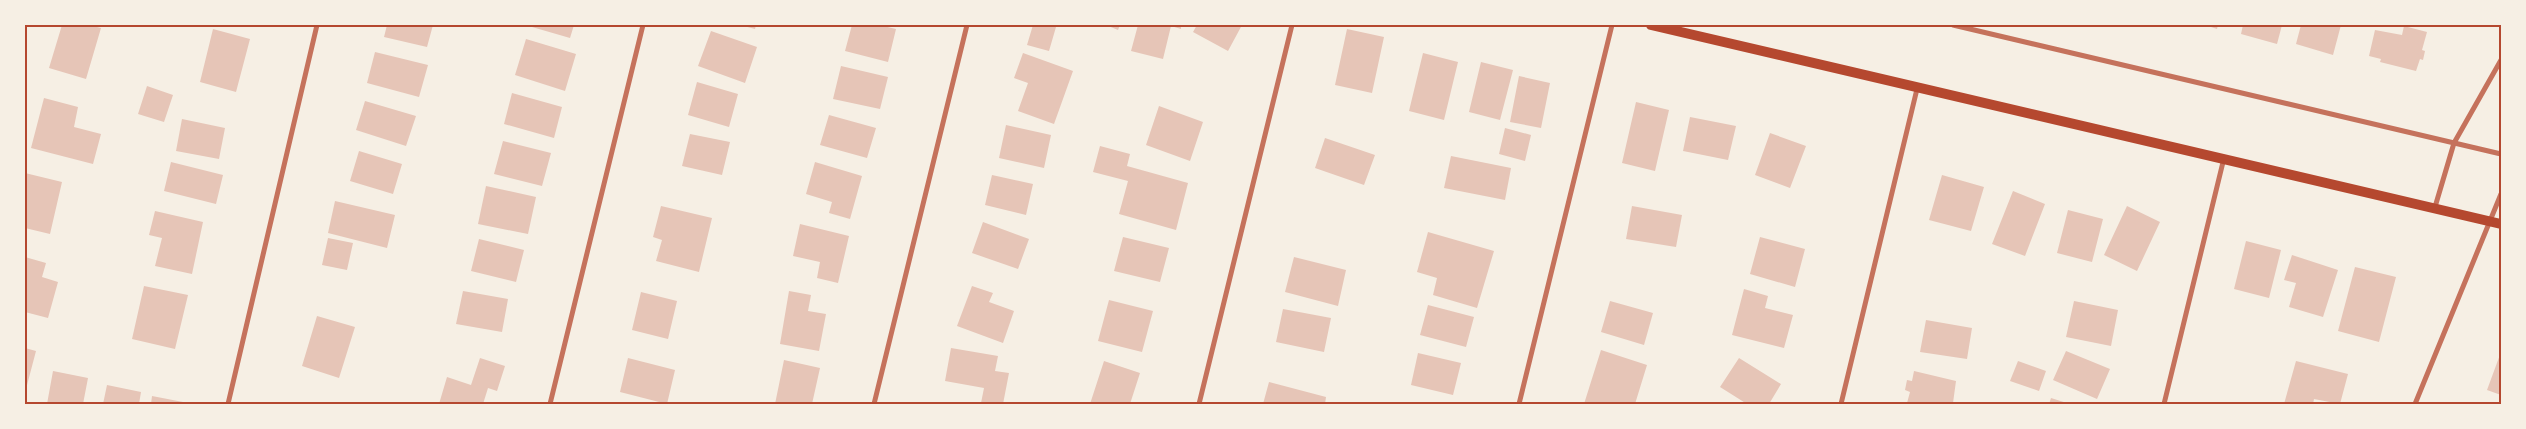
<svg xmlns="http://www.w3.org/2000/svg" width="2526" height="429" viewBox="0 0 2526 429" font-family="'PT Sans',sans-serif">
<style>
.building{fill:#e6c5b7}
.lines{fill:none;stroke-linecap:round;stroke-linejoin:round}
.minor{stroke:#c5725c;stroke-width:5}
.secondary{stroke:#b5482f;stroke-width:10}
.neatline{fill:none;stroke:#b5482f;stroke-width:2}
</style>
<rect width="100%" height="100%" fill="#f6efe4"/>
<path class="building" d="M 62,25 L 89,25 L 101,28 L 86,79 L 49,68 Z
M 387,25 L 433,25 L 427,47 L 384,37 Z
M 532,25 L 574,25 L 570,38 L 532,27 Z
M 740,25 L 756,25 L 755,29 Z
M 852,25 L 879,25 L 896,29 L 888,62 L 845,51 Z
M 1033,25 L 1056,27 L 1049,51 L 1027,45 Z
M 1106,25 L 1120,25 L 1118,30 Z
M 1138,25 L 1181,25 L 1181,29 L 1171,26 L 1163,59 L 1131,51 Z
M 1197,25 L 1242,25 L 1228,51 L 1193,32 Z
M 2205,25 L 2218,25 L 2217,29 Z
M 2243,25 L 2282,25 L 2277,44 L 2241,34 Z
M 2301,25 L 2341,25 L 2333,55 L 2296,44 Z
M 2404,26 L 2427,32 L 2422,50 L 2425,51 L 2423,60 L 2420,59 L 2416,71 L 2380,62 L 2381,59 L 2369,56 L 2375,30 L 2402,35 Z
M 213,29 L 250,39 L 236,92 L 200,82 Z
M 1347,29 L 1384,37 L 1372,93 L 1335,85 Z
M 711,31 L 757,47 L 745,83 L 698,66 Z
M 526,39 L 576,54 L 565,91 L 515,75 Z
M 375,52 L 428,65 L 419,97 L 367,83 Z
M 1023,53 L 1073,71 L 1054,124 L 1018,111 L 1028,83 L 1014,78 Z
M 1423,53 L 1458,62 L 1444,120 L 1409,111 Z
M 1481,62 L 1513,70 L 1500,120 L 1469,112 Z
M 841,66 L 888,77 L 880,109 L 833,99 Z
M 1519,76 L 1550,83 L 1541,128 L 1510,122 Z
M 697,82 L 738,94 L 729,127 L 688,115 Z
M 147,86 L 173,95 L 164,122 L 138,114 Z
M 512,93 L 562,107 L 554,138 L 504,124 Z
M 44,98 L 78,107 L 74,127 L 101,134 L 93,164 L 31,148 Z
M 365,101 L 416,116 L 406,146 L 356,130 Z
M 1636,102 L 1669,110 L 1655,171 L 1622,163 Z
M 1159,106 L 1203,122 L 1190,161 L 1146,145 Z
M 829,115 L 876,128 L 867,158 L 820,145 Z
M 1690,117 L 1736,126 L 1728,160 L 1683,151 Z
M 182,119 L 225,128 L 219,159 L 176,151 Z
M 1006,125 L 1051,135 L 1044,168 L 999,158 Z
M 1505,128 L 1531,135 L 1525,161 L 1499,154 Z
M 1770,133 L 1806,146 L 1790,188 L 1755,175 Z
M 690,134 L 730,142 L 722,175 L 682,166 Z
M 1325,138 L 1375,155 L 1364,185 L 1315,168 Z
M 503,141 L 551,153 L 542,186 L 494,174 Z
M 1100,146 L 1130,154 L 1127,166 L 1188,183 L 1176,230 L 1119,214 L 1128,181 L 1093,172 Z
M 359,151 L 402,164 L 393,194 L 350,181 Z
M 1451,156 L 1511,168 L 1505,200 L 1444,188 Z
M 171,162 L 223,175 L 216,204 L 164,191 Z
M 815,162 L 862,176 L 850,219 L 829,213 L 832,202 L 806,194 Z
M 25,173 L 62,182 L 50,234 L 25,228 Z
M 992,175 L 1033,184 L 1026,215 L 985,205 Z
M 1942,175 L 1984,187 L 1971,231 L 1929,220 Z
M 486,186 L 536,197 L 528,234 L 478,224 Z
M 2013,191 L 2045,204 L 2025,256 L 1992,244 Z
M 335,201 L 395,215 L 387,248 L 328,233 Z
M 661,206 L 712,218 L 699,272 L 656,261 L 662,240 L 653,237 Z
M 1632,206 L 1682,215 L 1676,247 L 1626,239 Z
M 2127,206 L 2160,222 L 2137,271 L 2104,255 Z
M 2068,210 L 2103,219 L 2092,262 L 2057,253 Z
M 155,211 L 203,222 L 192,274 L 155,266 L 162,238 L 149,235 Z
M 983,222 L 1029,239 L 1018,269 L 972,253 Z
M 800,224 L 849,236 L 838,283 L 817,278 L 820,262 L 793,256 Z
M 1428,232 L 1494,251 L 1477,308 L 1433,295 L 1437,278 L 1417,272 Z
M 1123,237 L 1169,248 L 1160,282 L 1114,271 Z
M 1760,237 L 1805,249 L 1795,287 L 1750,274 Z
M 328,238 L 353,243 L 347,270 L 322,265 Z
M 479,239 L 524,250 L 516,282 L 471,271 Z
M 2246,241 L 2281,250 L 2269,298 L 2234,289 Z
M 2292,255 L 2338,270 L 2323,317 L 2289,307 L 2296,283 L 2284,280 Z
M 25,257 L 46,263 L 42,277 L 58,282 L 48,318 L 25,312 Z
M 1294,257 L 1346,270 L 1338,306 L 1285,292 Z
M 2355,267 L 2396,277 L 2379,342 L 2338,331 Z
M 144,286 L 188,295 L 175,349 L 132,339 Z
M 972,286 L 993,293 L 989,302 L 1014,311 L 1003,343 L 957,326 Z
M 1744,289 L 1768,296 L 1765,308 L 1793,315 L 1784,348 L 1732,335 Z
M 463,291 L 508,299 L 502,332 L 456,324 Z
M 789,291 L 811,295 L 808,311 L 826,314 L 819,351 L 780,344 Z
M 641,292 L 677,301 L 668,339 L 632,330 Z
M 1109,300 L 1153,311 L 1142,352 L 1098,341 Z
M 1610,301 L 1653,313 L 1644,345 L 1601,332 Z
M 2074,301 L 2118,310 L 2111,346 L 2066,337 Z
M 1428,305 L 1474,317 L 1466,347 L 1420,335 Z
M 1283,309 L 1331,318 L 1324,352 L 1276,342 Z
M 317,316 L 355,327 L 339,378 L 302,366 Z
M 1926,320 L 1972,328 L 1967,359 L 1920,352 Z
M 25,348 L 36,351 L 26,389 L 25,388 Z
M 951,348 L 998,356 L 995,371 L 1009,373 L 1003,404 L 981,403 L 984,388 L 945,381 Z
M 1601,350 L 1647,365 L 1635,404 L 1584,404 Z
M 2066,351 L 2110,369 L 2097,399 L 2053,380 Z
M 2501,352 L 2501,395 L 2487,390 Z
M 1418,353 L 1461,363 L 1453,395 L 1411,385 Z
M 480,358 L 505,366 L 497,391 L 488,388 L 483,404 L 439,404 L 447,377 L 471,385 Z
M 628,358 L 675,370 L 667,404 L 620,392 Z
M 1739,358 L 1781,384 L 1769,404 L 1747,404 L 1720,387 Z
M 784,360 L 820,368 L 812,404 L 775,404 Z
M 1104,361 L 1140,373 L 1130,404 L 1090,404 Z
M 2018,361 L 2046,371 L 2039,391 L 2010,381 Z
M 2296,361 L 2348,374 L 2340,404 L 2314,399 L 2313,404 L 2284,404 Z
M 53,371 L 88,378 L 83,404 L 47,404 Z
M 1914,371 L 1956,381 L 1953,403 L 1907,403 L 1910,392 L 1905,390 L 1907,380 L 1912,381 Z
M 1269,382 L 1326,397 L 1325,404 L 1263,404 Z
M 107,385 L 141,392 L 139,404 L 103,404 Z
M 152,396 L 183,402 L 182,404 L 151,404 Z
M 2051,398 L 2070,404 L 2049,404 Z"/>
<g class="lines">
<path class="minor" d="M 1953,25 L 2501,154
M 2435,207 L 2454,143 L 2501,60
M 228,404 L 317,25
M 550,404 L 643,25
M 874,404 L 967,25
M 1199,404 L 1292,25
M 1519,404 L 1612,25
M 1841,404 L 1917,89
M 2164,404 L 2224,158
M 2415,404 L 2501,194"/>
<path class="secondary" d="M 1651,25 L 2501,224"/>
</g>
<rect width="2526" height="429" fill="none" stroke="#f6efe4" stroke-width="52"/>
<rect x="26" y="26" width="2474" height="377" class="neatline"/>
</svg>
